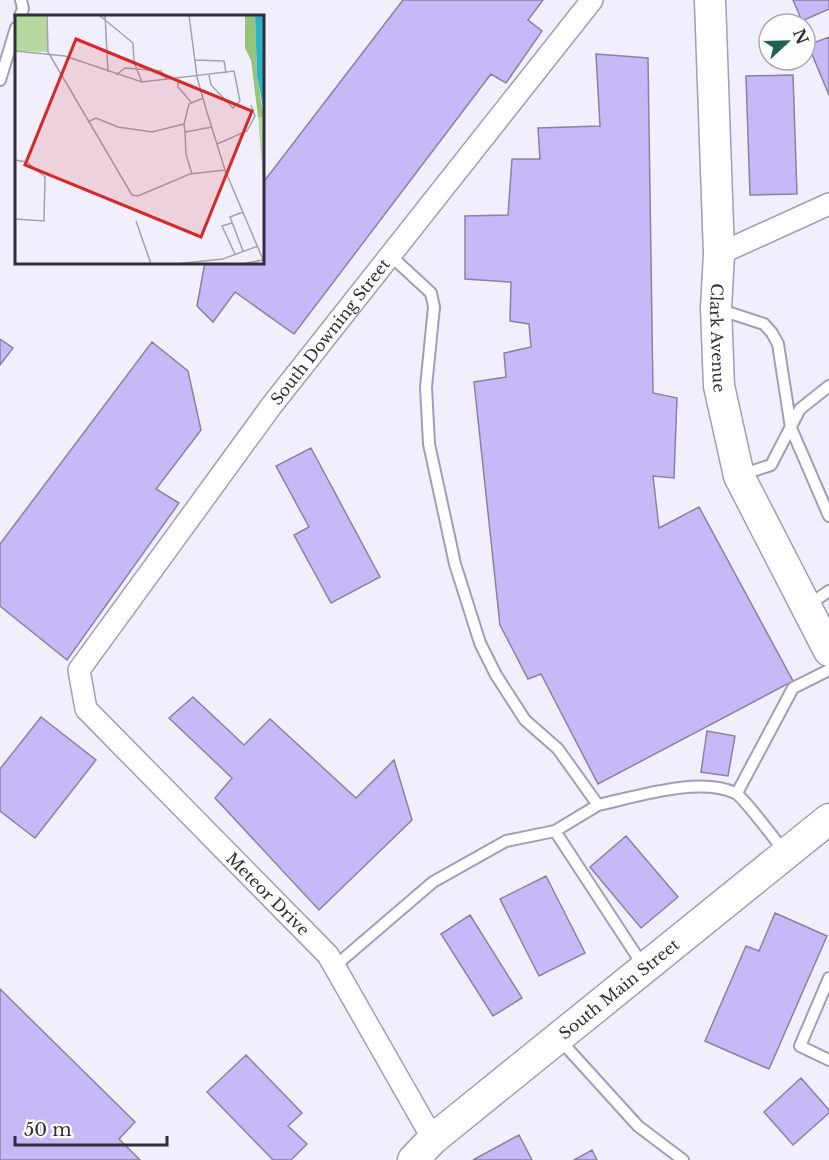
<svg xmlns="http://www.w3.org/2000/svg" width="829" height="1160" viewBox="0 0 829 1160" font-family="'Libre Baskerville',serif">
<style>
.building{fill:#c7b8f8;stroke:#8983a0;stroke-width:1.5}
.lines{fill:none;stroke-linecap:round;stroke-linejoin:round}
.lane-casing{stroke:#a39cbb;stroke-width:14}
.street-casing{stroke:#a39cbb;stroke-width:24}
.secondary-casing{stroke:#a39cbb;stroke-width:33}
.lane{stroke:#fff;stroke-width:10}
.street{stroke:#fff;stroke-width:21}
.secondary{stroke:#fff;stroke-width:30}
.labels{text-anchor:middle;stroke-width:5;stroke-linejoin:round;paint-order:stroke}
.street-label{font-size:16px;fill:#312f3b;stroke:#fefefe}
.inset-road{fill:none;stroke:#a4a2af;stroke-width:1.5}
.view{fill:#d62828;fill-opacity:0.15;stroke:#d62828;stroke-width:3}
.inset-edge{fill:none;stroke:#312f3b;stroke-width:3}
</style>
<rect width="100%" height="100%" fill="#f1effc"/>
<path class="building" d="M 403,0 L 543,0 L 528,20 L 542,31 L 506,83 L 491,74 L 294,334 L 235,292 L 213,322 L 197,306 L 205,262 L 262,262 L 262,184 Z
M 793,0 L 829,0 L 829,9 L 802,21 Z
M 829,37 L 829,95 L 808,45 Z
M 596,54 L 648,58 L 653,393 L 677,398 L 674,478 L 653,476 L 659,528 L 699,507 L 793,681 L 598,784 L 541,674 L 528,679 L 500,625 L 474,382 L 506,377 L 504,353 L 531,347 L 529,324 L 510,321 L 511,282 L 465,279 L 465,216 L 508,215 L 512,159 L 540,159 L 538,128 L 600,126 Z
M 793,75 L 797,194 L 750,195 L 746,76 Z
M 0,339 L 13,348 L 0,365 Z
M 152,342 L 188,371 L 201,430 L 156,489 L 179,503 L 67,660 L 0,606 L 0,544 Z
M 311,448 L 380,577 L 331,603 L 294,535 L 309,527 L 276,466 Z
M 193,697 L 244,745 L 270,719 L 356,798 L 394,760 L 412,820 L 319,910 L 215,798 L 232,778 L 169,718 Z
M 41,717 L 96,760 L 35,838 L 0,811 L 0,769 Z
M 707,731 L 735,736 L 728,776 L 701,772 Z
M 626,836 L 678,897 L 641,928 L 590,867 Z
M 546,876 L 585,953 L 539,976 L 500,899 Z
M 775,913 L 827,936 L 769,1069 L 705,1041 L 746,946 L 759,951 Z
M 470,915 L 522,998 L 493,1016 L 441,934 Z
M 0,989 L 135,1122 L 119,1139 L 140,1160 L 0,1160 Z
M 246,1055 L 302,1113 L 288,1126 L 307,1144 L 291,1160 L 273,1160 L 207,1092 Z
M 801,1078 L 829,1110 L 829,1113 L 793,1145 L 764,1112 Z
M 519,1135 L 532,1160 L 473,1160 Z
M 592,1150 L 597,1160 L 574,1160 Z"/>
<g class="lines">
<defs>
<path id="lane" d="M 20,16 L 23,9 L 21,0
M 0,80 L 16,28
M 391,256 L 431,293 L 434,307 L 426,387 L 429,444 L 455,564 L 480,643 L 496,675 L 525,720 L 558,749 L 598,805 L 555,831 L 644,967
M 718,309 L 764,324 L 772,333 L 778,344 L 791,428 L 829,516
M 741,475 L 771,465 L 800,409 L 829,386
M 807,606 L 829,591
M 737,793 L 793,688 L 829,670
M 598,805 C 635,797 700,776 735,793 C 743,796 777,843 786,853
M 335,966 L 433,882 L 506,841 L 555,831
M 829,978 L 800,1046 L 829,1060
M 560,1040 L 638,1126 L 683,1160"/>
<g id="street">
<path d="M 719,254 L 829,204"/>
<path id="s1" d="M 433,1139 L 328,955 L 86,709 L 79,670 L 272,405 L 592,0"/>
</g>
<g id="secondary">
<path id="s2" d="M 710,0 L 719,254 L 716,308 L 719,386 L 739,476 L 829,651"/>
<path id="s3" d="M 413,1160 L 433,1139 L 829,819"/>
</g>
</defs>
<use href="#lane" class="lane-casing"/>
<use href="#street" class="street-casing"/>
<use href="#secondary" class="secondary-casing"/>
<use href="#lane" class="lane"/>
<use href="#street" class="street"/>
<use href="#secondary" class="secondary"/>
</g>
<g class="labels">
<g class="street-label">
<text dy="6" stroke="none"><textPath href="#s1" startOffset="1018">South Downing Street</textPath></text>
<text dy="6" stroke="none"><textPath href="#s2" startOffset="338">Clark Avenue</textPath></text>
<text transform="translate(268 894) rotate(45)" y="6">Meteor Drive</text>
<text dy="6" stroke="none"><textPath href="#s3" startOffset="268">South Main Street</textPath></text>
</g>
</g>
<g transform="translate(15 15)">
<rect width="249" height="249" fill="#f1effc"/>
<path d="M 0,0 L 31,0 L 33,37 L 0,36 ZM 243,102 L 249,103 L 249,171 L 248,164 Z" fill="#b7d99f"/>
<path d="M 230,0 L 240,0 L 242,61 L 249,103 L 243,102 L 236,45 L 230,33 Z" fill="#98c478"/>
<path d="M 240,0 L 249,0 L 249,97 L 242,61 Z" fill="#2bb3c5"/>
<path class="inset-road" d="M 32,0 L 33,37 L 117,180 L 123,181 L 175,159 L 210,155M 84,0 L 118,28 L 119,47 L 127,67M 90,0 L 93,57M 174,0 L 182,62 L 191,94 L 210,155 L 249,247M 0,36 L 50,41 L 127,67 L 219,56 L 225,86 L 218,93 L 196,70 L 194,60M 180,45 L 209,46 L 211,58M 101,60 L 110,53 L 146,56 L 152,65M 163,64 L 163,72 L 176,87M 73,107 L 81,103 L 103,112 L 137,117 L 169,109 L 170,117 L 197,112M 169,109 L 174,89 L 188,83M 170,117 L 171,139 L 177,159M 202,129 L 232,116 L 240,101 L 236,90M 0,204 L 29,206 L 30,162 L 12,147 L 0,145M 121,206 L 136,249M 217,208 L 207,211 L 220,239M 228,236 L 215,202 L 228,197M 160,249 L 208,244 L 243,231M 226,249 L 248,245"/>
<path class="view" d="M 61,24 L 237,96 L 186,222 L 10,150 Z"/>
<rect width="249" height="249" class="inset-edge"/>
</g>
<g transform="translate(787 42) rotate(68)"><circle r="28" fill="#fefefe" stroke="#acabb0" stroke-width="1.5"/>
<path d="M0-4.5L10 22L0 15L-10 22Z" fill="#216352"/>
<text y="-9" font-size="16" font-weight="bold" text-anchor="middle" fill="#312f3b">N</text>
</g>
<path d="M15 1136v9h152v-9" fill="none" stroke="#312f3b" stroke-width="3"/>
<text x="24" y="1136" font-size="18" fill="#312f3b" stroke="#fefefe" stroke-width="4.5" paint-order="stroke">50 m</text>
</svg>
